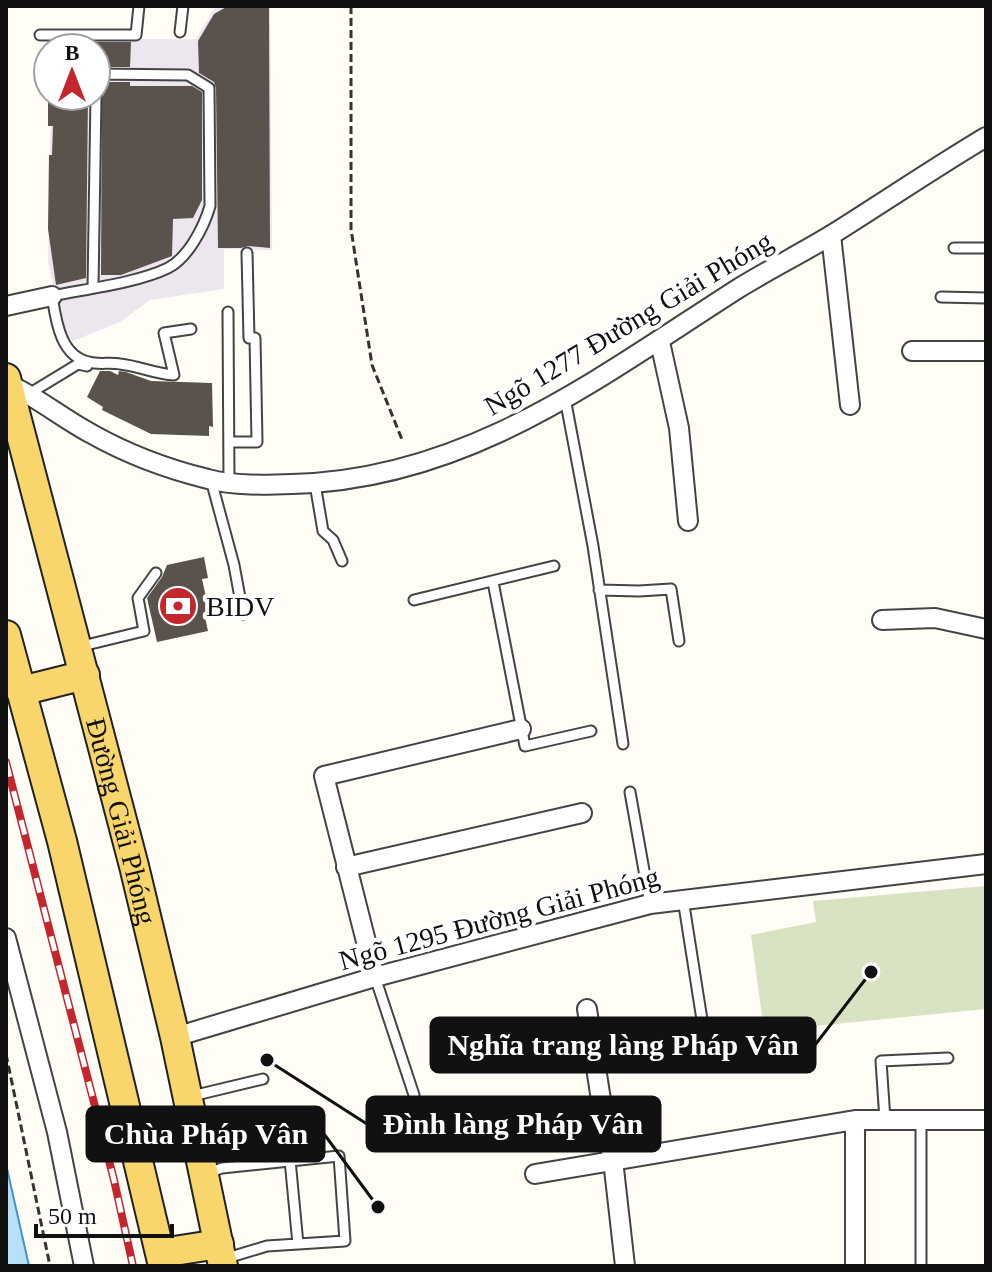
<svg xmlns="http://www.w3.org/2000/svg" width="992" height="1272" viewBox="0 0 992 1272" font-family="Georgia,serif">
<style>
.industrial{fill:#eee6ef}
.cemetery{fill:#d9e3c4}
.water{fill:#b9e0f7;stroke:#3f96cf;stroke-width:2}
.building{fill:#5a524d}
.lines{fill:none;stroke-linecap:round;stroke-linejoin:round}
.lane-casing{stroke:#444;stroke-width:13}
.street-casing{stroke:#444;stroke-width:22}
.primary-casing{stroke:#222;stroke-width:32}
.path{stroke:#333;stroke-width:3;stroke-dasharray:8 4;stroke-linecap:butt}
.lane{stroke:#fff;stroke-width:9}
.street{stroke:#fff;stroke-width:18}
.primary{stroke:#f9d66b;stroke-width:28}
.rail-casing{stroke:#c4262e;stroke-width:8}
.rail{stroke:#fff;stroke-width:5;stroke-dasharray:15;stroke-linecap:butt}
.labels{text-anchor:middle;stroke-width:8;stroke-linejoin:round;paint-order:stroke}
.street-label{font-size:28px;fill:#111;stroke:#fff}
.poi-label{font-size:28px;fill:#111;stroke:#fff;text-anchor:start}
.leader{fill:none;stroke:#111;stroke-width:3}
.callout-dot{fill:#111;stroke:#fff;stroke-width:3}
.callout{fill:#111;stroke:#111;stroke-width:3}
.callout-label{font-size:30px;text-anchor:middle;font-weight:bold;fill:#fff}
</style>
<rect width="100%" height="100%" fill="#fffdf5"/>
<path class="industrial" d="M 216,6 L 270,6 L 272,250 L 224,249 L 224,289 L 150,300 L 120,322 L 73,341 L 64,335 L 48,262 L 51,96 L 96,96 L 96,48 L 52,48 L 52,39 L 196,39 Z"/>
<path class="cemetery" d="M 986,886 L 986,1009 L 764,1031 L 751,935 L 816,922 L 813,901 Z"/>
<path class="water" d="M 6,1164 L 29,1266 L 6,1266 Z"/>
<path class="building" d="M 228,6 L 269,6 L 270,248 L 248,246 L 241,248 L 218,248 L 216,88 L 214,82 L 199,73 L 198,41 L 214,14 Z
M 96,42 L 131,42 L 130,67 L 96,67 Z
M 102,82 L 130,82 L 130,86 L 192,86 L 202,92 L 202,200 L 193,218 L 173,219 L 172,256 L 121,275 L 101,275 Z
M 48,96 L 88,96 L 86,278 L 56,285 L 48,229 L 49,155 L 52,155 L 53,126 L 48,126 Z
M 100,371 L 110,371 L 118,375 L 119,371 L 126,372 L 151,381 L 212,383 L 213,427 L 209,426 L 209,436 L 151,434 L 102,410 L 103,407 L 87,397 Z
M 204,557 L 208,578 L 202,579 L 210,615 L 205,617 L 208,631 L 157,642 L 147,598 L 162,577 L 167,565 Z"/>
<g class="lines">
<defs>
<path id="lane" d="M 180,32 L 183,6
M 40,35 L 136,35 L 139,6
M 96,77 L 96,74 L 188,75 L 209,88 L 210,206 C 204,227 188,258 168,268 C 137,283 86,289 52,296 C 56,320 60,356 89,362 C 98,365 110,362 120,364 C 139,366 155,374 174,375 L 164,333 L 191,329
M 954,248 L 986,248
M 93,288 L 96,96
M 941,297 L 986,298
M 228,312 L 229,482
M 27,392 L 32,392 L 78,364 L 87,366
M 565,398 L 593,546 L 623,744
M 229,442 L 257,442 L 255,338 L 249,338 L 247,253
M 211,480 L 234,565 L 243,614
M 315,484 L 323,531 L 333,540 L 342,561
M 493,582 L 525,746 L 591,731
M 599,590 L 639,591 L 671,589 L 679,641
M 414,600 L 554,566
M 78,647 L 144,631 L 138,598 L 156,573
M 630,792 L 650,904
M 683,899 L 703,1026
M 375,977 L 414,1095
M 192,1096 L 263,1079
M 885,1120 L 881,1061 L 948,1058
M 290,1160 L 298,1244
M 208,1173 L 222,1168 L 339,1156 L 345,1241 L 267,1246 L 224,1259
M 921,1266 L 921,1120"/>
<path id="street" d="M 831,235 L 850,405
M 6,306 L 52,296
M 660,342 L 679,428 L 688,521
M 912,351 L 986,351
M 8,384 C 37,397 62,418 90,433 C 127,454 167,469 208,479 C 234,486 266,485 292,484 C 467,480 598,378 739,288 C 770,269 802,253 833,234 C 884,202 934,168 986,137
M 882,620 L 935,618 L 986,629
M 346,867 L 582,813
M 6,938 L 57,1132 L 84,1266
M 375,977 L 324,776 L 521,729
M 587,1009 L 601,1100 L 613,1160 L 625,1266
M 175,1037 L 375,977 L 650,904 L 986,864
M 855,1120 L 855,1266
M 535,1174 L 855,1120 L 986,1120"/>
<g id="primary">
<path id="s1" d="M 6,378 L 134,866 L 175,1037 L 223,1266"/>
<path d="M 6,635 L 62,841 L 163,1266"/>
<path d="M 21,691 L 85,675"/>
<path d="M 161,1253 L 219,1244"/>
</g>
</defs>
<use href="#lane" class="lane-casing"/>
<use href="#street" class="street-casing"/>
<use href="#primary" class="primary-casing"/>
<path class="path" d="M 351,6 L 351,229 L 372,365 L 403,442
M 6,1054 L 50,1266"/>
<use href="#lane" class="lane"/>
<use href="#street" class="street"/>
<use href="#primary" class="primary"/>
<defs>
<path id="rail" d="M 6,762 L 114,1180 L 133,1266"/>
</defs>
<use href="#rail" class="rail-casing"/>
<use href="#rail" class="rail"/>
</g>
<defs>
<symbol id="bank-disc" viewBox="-11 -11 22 22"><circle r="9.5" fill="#c4262e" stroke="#fff"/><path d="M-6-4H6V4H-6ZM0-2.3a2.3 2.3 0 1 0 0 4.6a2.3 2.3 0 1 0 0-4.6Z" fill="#fff"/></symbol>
</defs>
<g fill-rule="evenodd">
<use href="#bank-disc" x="156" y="584" width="44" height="44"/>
</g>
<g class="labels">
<g class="street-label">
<text transform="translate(628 323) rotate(-31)" y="10">Ngõ 1277 Đường Giải Phóng</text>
<text dy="10" stroke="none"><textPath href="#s1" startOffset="458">Đường Giải Phóng</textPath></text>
<text transform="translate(499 918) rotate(-15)" y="10">Ngõ 1295 Đường Giải Phóng</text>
</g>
<g class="poi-label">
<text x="206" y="616">BIDV</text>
</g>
</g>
<path class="leader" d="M871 972L815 1045M267 1060L367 1124M378 1207L324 1134"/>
<g class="callout-dot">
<circle cx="871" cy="972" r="8"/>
<circle cx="267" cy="1060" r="8"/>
<circle cx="378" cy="1207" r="8"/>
</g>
<g class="callout">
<rect x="431" y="1018" width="384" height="54" rx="8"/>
<rect x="367" y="1097" width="293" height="54" rx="8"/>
<rect x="87" y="1107" width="237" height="54" rx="8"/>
</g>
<g class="callout-label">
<text x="623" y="1055">Nghĩa trang làng Pháp Vân</text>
<text x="513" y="1134">Đình làng Pháp Vân</text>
<text x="206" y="1144">Chùa Pháp Vân</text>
</g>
<rect width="992" height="1272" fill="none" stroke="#111111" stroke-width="16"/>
<g transform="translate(72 72)"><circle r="38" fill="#ffffff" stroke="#a0a0a0" stroke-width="2"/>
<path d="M0-6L14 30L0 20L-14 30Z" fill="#c4262e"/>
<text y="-12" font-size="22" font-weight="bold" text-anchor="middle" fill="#111111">B</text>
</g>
<path d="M36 1224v12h136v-12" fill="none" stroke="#111111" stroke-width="4"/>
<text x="48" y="1224" font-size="24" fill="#111111" stroke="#ffffff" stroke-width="6" paint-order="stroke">50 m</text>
</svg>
